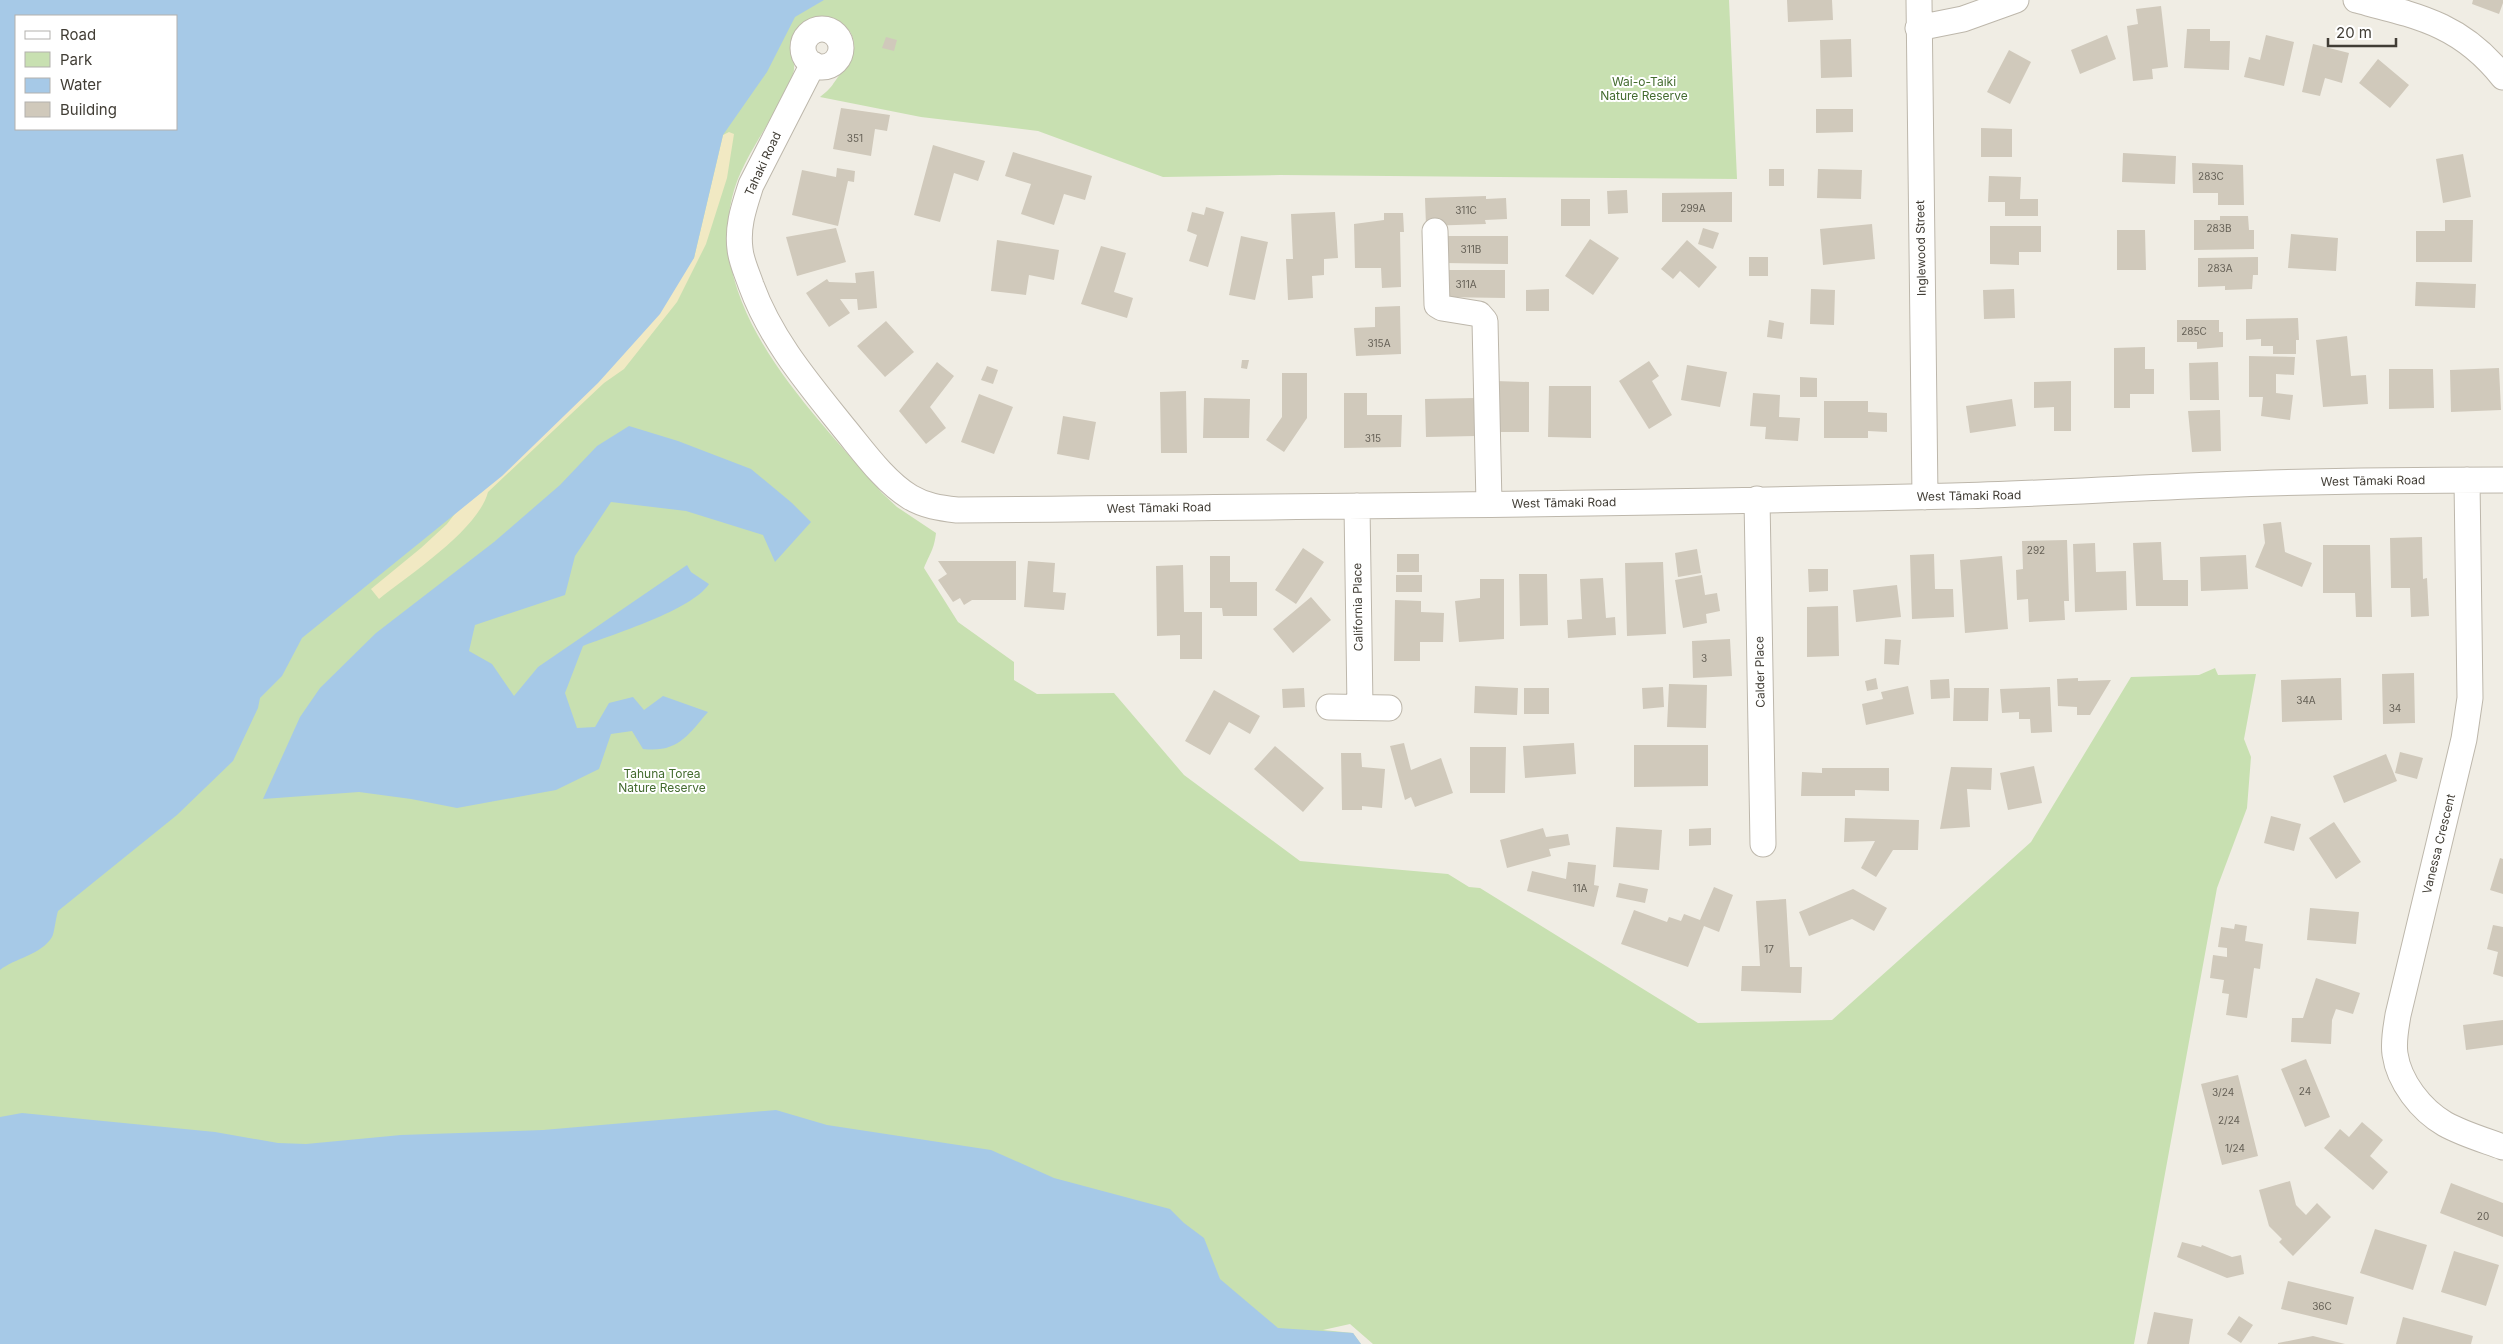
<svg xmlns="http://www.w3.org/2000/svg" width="2503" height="1344" viewBox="0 0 2503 1344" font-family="Inter,sans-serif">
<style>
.green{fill:#c8e0b1;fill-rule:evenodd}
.sand{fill:#f1e9c3}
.water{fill:#a6c9e7;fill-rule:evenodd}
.building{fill:#d0c9bb}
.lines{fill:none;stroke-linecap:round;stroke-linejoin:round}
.minor-casing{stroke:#bdb7ab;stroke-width:27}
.minor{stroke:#fff;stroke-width:25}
.labels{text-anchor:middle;stroke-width:4;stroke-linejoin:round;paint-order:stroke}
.number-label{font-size:10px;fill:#656056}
.park-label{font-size:12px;fill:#436b2f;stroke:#fff}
.street-label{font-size:12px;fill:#413d35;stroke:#fff}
</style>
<rect width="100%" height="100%" fill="#f0ede4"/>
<path class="green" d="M 0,0 L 1729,0 L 1737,179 L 1280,175 L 1163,177 L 1038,131 L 921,117 L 820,97 C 834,86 832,84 842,72 C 845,68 850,65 851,60 C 868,21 812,0 794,40 C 789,51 795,57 794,69 C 794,73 791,79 789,83 C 774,121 741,158 732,198 C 705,311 815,414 882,493 L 897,507 L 936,533 C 934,550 930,553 924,568 L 958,622 L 1014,662 L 1014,680 L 1037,694 L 1114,693 L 1184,775 L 1300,861 L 1448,874 L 1469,887 L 1480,888 L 1698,1023 L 1832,1020 L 2031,842 L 2131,677 L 2199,675 L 2215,668 L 2218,675 L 2256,674 L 2244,739 L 2251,757 L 2247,808 L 2217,888 L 2134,1344 L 1373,1344 L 1350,1324 L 1323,1330 L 1353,1333 L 1361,1344 L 0,1344 ZM 16,16 L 176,16 L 176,129 L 16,129 Z"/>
<path class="sand" d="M 729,132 L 734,134 L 727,178 L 706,244 L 677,302 L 624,369 L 604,383 L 488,492 C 478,530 410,574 379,599 L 371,589 L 421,548 L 447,524 L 461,506 L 694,258 L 723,135 Z"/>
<path class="water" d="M 0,0 L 824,0 L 795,17 L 767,72 L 723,135 L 694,258 L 660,314 L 598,383 L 502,476 L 302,638 L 282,676 L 260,698 L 258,708 L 233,761 L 177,815 L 58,911 C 56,917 54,934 52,937 C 41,955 15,958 0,970 ZM 176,16 L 176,129 L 16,129 L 16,16 Z
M 629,426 L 678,441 L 751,469 L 792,503 L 811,522 L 775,562 L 763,535 L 686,511 L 611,502 L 575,556 L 565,595 L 475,625 L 469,651 L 492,664 L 514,696 L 538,667 L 687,565 L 691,572 L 709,584 C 692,610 614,634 583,646 L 565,693 L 577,728 L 595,727 L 609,703 L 633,697 L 644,710 L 663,696 L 708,712 C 688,735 678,753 643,749 L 632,731 L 611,734 L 599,769 L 556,790 L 457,808 L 411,799 L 359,792 L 263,799 L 300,717 L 320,688 L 376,633 L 494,542 L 560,485 L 597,446 Z
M 776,1110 L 827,1125 L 991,1150 L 1054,1178 L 1170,1209 L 1184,1223 L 1204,1238 L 1220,1279 L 1278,1328 L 1353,1333 L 1361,1344 L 0,1344 L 0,1117 L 22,1113 L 215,1132 L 278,1143 L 306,1144 L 401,1135 L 543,1130 Z"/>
<path class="building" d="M 1787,0 L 1832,0 L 1833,20 L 1788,22 Z
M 2473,0 L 2503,0 L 2503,3 L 2499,14 L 2472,4 Z
M 2161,6 L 2168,67 L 2152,69 L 2153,79 L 2133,81 L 2127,26 L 2138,24 L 2136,9 Z
M 2187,29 L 2210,29 L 2210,41 L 2230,41 L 2229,70 L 2184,68 Z
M 2107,35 L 2116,59 L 2080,74 L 2071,50 Z
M 2266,35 L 2294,42 L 2284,86 L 2244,77 L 2249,57 L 2260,60 Z
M 886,37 L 897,40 L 894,51 L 882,48 Z
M 1851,39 L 1852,77 L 1821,78 L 1820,40 Z
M 2313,44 L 2349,53 L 2342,83 L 2325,78 L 2320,96 L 2302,92 Z
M 2009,50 L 2031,62 L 2010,104 L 1987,92 Z
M 2378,59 L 2409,85 L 2390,108 L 2359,83 Z
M 841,108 L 890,115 L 887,131 L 875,129 L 871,156 L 833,149 Z
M 1816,109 L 1853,109 L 1853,132 L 1816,133 Z
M 1981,128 L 2012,129 L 2012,157 L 1981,157 Z
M 933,145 L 985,161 L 978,181 L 954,173 L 940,222 L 914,215 Z
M 1013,152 L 1092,176 L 1085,200 L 1064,194 L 1054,225 L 1021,214 L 1031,184 L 1005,176 Z
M 2123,153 L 2176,156 L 2175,184 L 2122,182 Z
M 2463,154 L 2471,197 L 2443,203 L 2436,159 Z
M 2192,163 L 2243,165 L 2244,205 L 2218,205 L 2218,193 L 2193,193 Z
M 837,168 L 855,171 L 854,182 L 848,181 L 838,226 L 792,215 L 802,170 L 836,177 Z
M 1769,169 L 1784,169 L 1784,186 L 1769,186 Z
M 1818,169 L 1862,170 L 1861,199 L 1817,198 Z
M 1989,176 L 2021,177 L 2020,199 L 2038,199 L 2038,216 L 2005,216 L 2005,202 L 1988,202 Z
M 1627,190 L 1628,213 L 1608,214 L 1607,191 Z
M 1732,192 L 1732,222 L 1662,222 L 1662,193 Z
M 1486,196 L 1486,199 L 1506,198 L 1507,219 L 1485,220 L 1486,224 L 1426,226 L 1425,198 Z
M 1561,199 L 1590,199 L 1590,226 L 1561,226 Z
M 1206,207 L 1224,212 L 1208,267 L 1189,261 L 1197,235 L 1187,231 L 1192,212 L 1204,215 Z
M 1335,212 L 1338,258 L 1324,259 L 1324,275 L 1312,276 L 1313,298 L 1288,300 L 1286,259 L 1293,259 L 1291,214 Z
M 1384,213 L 1403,213 L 1404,232 L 1400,232 L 1401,287 L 1382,288 L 1381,268 L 1355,268 L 1354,224 L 1384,220 Z
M 2220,216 L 2248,216 L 2249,230 L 2254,230 L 2254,249 L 2194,250 L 2194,220 L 2220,220 Z
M 2445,220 L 2473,220 L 2472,262 L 2416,262 L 2416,231 L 2445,231 Z
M 1872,224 L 1875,259 L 1823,265 L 1820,229 Z
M 1990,226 L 2041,226 L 2041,252 L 2019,252 L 2019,265 L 1990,264 Z
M 836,228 L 846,262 L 797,276 L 786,237 Z
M 1703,228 L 1719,233 L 1713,249 L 1698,244 Z
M 2117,230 L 2145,230 L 2146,270 L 2117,270 Z
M 2291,234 L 2338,238 L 2336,271 L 2288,268 Z
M 1241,236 L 1268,242 L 1255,300 L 1229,295 Z
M 1446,236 L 1508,236 L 1508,264 L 1445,263 Z
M 1590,239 L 1619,258 L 1593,295 L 1565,276 Z
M 997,240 L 1059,250 L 1054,280 L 1029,275 L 1026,295 L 991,291 Z
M 1687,240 L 1717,267 L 1699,288 L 1680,271 L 1673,279 L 1661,269 Z
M 1101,246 L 1126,253 L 1114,292 L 1133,298 L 1127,318 L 1081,304 Z
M 1749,257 L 1768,257 L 1768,276 L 1749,276 Z
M 2258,257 L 2258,275 L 2253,275 L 2252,289 L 2225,290 L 2225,286 L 2198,287 L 2198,258 Z
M 1442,270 L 1505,270 L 1505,298 L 1442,297 Z
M 874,271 L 877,308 L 858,310 L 857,299 L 840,299 L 850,313 L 829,327 L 806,293 L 827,279 L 829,282 L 856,283 L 855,273 Z
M 2416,282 L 2476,284 L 2475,308 L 2415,306 Z
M 1549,289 L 1549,311 L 1526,311 L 1526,290 Z
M 1811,289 L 1835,290 L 1834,325 L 1810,324 Z
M 2014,289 L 2015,318 L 1984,319 L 1983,290 Z
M 1400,306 L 1401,354 L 1356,356 L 1354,328 L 1375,327 L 1375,307 Z
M 2298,318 L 2299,340 L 2296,340 L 2296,354 L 2273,354 L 2273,346 L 2261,346 L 2261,339 L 2246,340 L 2246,319 Z
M 1769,320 L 1784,323 L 1782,339 L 1767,337 Z
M 2177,320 L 2219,320 L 2219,332 L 2223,332 L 2223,347 L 2197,349 L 2197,342 L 2177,342 Z
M 886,321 L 914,352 L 885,377 L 857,346 Z
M 2347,336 L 2351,376 L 2366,375 L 2368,404 L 2323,407 L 2316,340 Z
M 2145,347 L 2145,369 L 2154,369 L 2154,394 L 2130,394 L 2130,408 L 2114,408 L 2114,348 Z
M 2249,356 L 2295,357 L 2294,375 L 2276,374 L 2276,393 L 2293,395 L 2290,420 L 2261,416 L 2263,397 L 2249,397 Z
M 1242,360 L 1249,360 L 1247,369 L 1241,368 Z
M 1649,361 L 1659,376 L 1652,381 L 1672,415 L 1649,429 L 1619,381 Z
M 937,362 L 954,376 L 930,407 L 946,428 L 926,444 L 899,411 Z
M 2218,362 L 2219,400 L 2190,400 L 2189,363 Z
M 1687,365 L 1727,372 L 1720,407 L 1681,400 Z
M 987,366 L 998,370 L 993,384 L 981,380 Z
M 2499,368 L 2501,410 L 2451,412 L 2450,370 Z
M 2389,369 L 2433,369 L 2434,408 L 2389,409 Z
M 1282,373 L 1307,373 L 1307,418 L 1284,452 L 1266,440 L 1282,417 Z
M 1800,377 L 1817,378 L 1817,397 L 1800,397 Z
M 1495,381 L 1529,382 L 1529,432 L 1495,432 Z
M 2071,381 L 2071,431 L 2054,431 L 2054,407 L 2034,408 L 2034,382 Z
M 1549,386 L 1591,386 L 1591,438 L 1548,437 Z
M 1186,391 L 1187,453 L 1161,453 L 1160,392 Z
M 1344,393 L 1367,393 L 1367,415 L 1402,415 L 1401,447 L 1344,448 Z
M 1753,393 L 1780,395 L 1779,417 L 1800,418 L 1798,441 L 1765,439 L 1766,427 L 1750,426 Z
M 979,394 L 1013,407 L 994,454 L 961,442 Z
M 1204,398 L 1250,399 L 1249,438 L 1203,438 Z
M 1476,398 L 1476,436 L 1426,437 L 1425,399 Z
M 2012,399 L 2016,426 L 1970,433 L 1966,406 Z
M 1824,401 L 1868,401 L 1868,412 L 1887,413 L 1887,432 L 1868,431 L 1868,438 L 1824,438 Z
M 2220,410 L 2221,451 L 2192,452 L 2188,411 Z
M 1063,416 L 1096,422 L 1089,460 L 1057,454 Z
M 2281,522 L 2285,552 L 2312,563 L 2302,587 L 2255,567 L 2265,543 L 2263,524 Z
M 2422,537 L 2423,579 L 2427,578 L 2429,616 L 2411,617 L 2410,588 L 2391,588 L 2390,538 Z
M 2067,540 L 2069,601 L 2064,601 L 2065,620 L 2029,622 L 2028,599 L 2017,600 L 2016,570 L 2023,569 L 2022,541 Z
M 2161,542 L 2163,580 L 2188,580 L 2188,606 L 2136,606 L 2133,543 Z
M 2095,543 L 2096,572 L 2126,571 L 2127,610 L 2075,612 L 2073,544 Z
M 2323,545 L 2370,545 L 2372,617 L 2356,617 L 2355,593 L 2323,593 Z
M 1303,548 L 1324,562 L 1296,604 L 1275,590 Z
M 1697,549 L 1701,573 L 1678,577 L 1675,553 Z
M 1397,554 L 1419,554 L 1419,572 L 1397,572 Z
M 1934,554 L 1935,589 L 1953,589 L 1954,617 L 1912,619 L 1910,555 Z
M 2246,555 L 2248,589 L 2201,591 L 2200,557 Z
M 1210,556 L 1230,556 L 1230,582 L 1257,582 L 1257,616 L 1223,616 L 1222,608 L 1210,608 Z
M 2002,556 L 2008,629 L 1965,633 L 1960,560 Z
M 938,561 L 1016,561 L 1016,600 L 972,600 L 964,605 L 960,598 L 953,602 L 938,580 L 947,574 Z
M 1028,561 L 1055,563 L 1053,592 L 1066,593 L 1064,610 L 1024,607 Z
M 1663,562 L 1666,634 L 1627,636 L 1625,563 Z
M 1183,565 L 1184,612 L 1202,612 L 1202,659 L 1180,659 L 1180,635 L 1157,636 L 1156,566 Z
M 1808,569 L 1828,569 L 1828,591 L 1809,592 Z
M 1519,574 L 1547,574 L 1548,625 L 1520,626 Z
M 1396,575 L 1422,575 L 1422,592 L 1396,592 Z
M 1702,575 L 1705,595 L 1717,593 L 1720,611 L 1706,614 L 1707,623 L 1683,628 L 1675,580 Z
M 1603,578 L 1606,618 L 1615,617 L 1616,635 L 1568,638 L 1567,620 L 1582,619 L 1580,579 Z
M 1480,579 L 1504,579 L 1504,639 L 1459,642 L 1455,601 L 1480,598 Z
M 1897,585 L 1901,617 L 1856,622 L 1853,590 Z
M 1311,597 L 1331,620 L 1293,653 L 1273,629 Z
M 1395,600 L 1421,601 L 1421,612 L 1444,613 L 1443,642 L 1420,642 L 1420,661 L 1394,661 Z
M 1838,606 L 1839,656 L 1807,657 L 1807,607 Z
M 1730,639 L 1732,676 L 1693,678 L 1692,641 Z
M 1885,639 L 1901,640 L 1899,665 L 1884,664 Z
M 2414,673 L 2415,723 L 2383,724 L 2382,674 Z
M 1876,678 L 1878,689 L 1867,691 L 1865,681 Z
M 2078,678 L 2078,681 L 2111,680 L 2090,715 L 2077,715 L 2077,707 L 2058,706 L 2057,679 Z
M 2341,678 L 2342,720 L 2282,722 L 2281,680 Z
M 1949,679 L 1950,698 L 1931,699 L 1930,680 Z
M 1669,684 L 1707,685 L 1706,728 L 1667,727 Z
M 1475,686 L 1518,688 L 1517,715 L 1474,713 Z
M 1908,686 L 1914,714 L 1866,725 L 1862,704 L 1883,699 L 1881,692 Z
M 1663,687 L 1664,707 L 1643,709 L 1642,688 Z
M 2050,687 L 2052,732 L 2031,733 L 2030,719 L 2019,719 L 2019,712 L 2002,713 L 2000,689 Z
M 1304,688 L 1305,707 L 1283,708 L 1282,689 Z
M 1524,688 L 1549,688 L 1549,714 L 1524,714 Z
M 1954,688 L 1989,688 L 1988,721 L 1953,721 Z
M 1214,690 L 1260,716 L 1250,734 L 1229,722 L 1210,755 L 1185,741 Z
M 1404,743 L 1411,770 L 1441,758 L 1453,793 L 1415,807 L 1411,797 L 1405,800 L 1390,746 Z
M 1574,743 L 1576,774 L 1525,778 L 1523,746 Z
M 1634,745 L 1708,745 L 1708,786 L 1634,787 Z
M 1275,746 L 1324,788 L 1303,812 L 1254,769 Z
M 1470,747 L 1506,747 L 1505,793 L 1470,793 Z
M 2400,752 L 2423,758 L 2417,779 L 2395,773 Z
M 1341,753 L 1361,753 L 1362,767 L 1385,769 L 1382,808 L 1362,806 L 1362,810 L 1342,810 Z
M 2386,754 L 2397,781 L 2344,803 L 2333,776 Z
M 2034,766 L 2042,803 L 2008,810 L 2000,773 Z
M 1951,767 L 1992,768 L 1991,790 L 1967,789 L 1970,827 L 1940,829 Z
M 1822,768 L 1889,768 L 1889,791 L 1855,790 L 1855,796 L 1801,796 L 1802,772 L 1822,773 Z
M 2271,816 L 2301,824 L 2294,851 L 2264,843 Z
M 1845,818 L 1919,820 L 1918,850 L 1893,850 L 1876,877 L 1861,868 L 1875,841 L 1844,842 Z
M 2334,822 L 2361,862 L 2336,879 L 2309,838 Z
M 1616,827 L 1662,830 L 1659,870 L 1613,867 Z
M 1543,828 L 1546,837 L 1568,834 L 1570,845 L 1549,849 L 1551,856 L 1507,868 L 1500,840 Z
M 1711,828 L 1711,845 L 1689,846 L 1689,829 Z
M 2500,858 L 2503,859 L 2503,894 L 2490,890 Z
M 1568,862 L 1596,865 L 1594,885 L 1599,886 L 1594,907 L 1527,891 L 1532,871 L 1566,879 Z
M 1619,883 L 1648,889 L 1645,903 L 1616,897 Z
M 1714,887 L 1733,895 L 1719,932 L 1704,926 L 1688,967 L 1621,944 L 1634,910 L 1667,922 L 1669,917 L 1681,921 L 1684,914 L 1700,920 Z
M 1853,889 L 1887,908 L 1874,931 L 1852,919 L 1809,936 L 1799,912 Z
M 1786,899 L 1790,967 L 1802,967 L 1801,993 L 1741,991 L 1742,966 L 1760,966 L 1756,901 Z
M 2310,908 L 2359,912 L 2356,944 L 2307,940 Z
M 2235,924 L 2247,926 L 2245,941 L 2263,944 L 2260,969 L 2254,968 L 2247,1018 L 2226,1015 L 2229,994 L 2222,993 L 2224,980 L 2210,978 L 2213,955 L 2227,957 L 2227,948 L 2218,947 L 2221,927 L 2234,929 Z
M 2493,925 L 2503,927 L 2503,977 L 2493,974 L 2498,952 L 2487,949 Z
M 2316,978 L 2360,993 L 2353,1014 L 2336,1009 L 2332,1020 L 2331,1044 L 2291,1042 L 2292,1018 L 2303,1018 Z
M 2503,1020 L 2503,1045 L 2466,1050 L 2463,1025 Z
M 2306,1059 L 2330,1117 L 2305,1127 L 2281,1069 Z
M 2238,1075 L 2258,1156 L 2222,1165 L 2201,1084 Z
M 2362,1122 L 2383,1140 L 2370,1156 L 2388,1172 L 2373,1190 L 2324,1148 L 2340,1129 L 2349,1137 Z
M 2290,1181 L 2296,1205 L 2306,1215 L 2317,1203 L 2331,1217 L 2293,1256 L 2279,1242 L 2282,1239 L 2269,1226 L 2259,1190 Z
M 2451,1183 L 2503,1203 L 2503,1237 L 2440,1213 Z
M 2375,1229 L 2427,1245 L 2413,1290 L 2360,1273 Z
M 2182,1242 L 2201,1247 L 2202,1245 L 2232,1257 L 2241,1255 L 2244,1274 L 2227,1278 L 2177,1257 Z
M 2454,1251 L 2499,1265 L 2486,1306 L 2441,1292 Z
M 2288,1281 L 2354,1297 L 2347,1325 L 2281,1309 Z
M 2154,1312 L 2193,1319 L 2189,1344 L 2147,1344 Z
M 2239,1316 L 2253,1325 L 2241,1343 L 2227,1334 Z
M 2403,1317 L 2473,1336 L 2471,1344 L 2396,1344 Z
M 2313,1336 L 2345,1344 L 2278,1344 L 2278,1343 Z"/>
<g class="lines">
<defs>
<path id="minor" d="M 1919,0 L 1925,497
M 2356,0 C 2418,16 2461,24 2503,77
M 1918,28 L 1963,19 L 2016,0
M803 48a19 19 0 1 1 38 0a19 19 0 1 1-38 0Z
M 813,64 L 751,185 C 744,207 737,226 740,249 C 741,261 747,273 751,285 C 771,340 808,383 844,428 C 863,451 884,481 910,497 C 925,506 940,508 957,510 C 1289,507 1620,504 1952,496 C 2040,494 2127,488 2216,485 C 2311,481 2407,480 2503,480
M 1435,231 L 1437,305 L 1442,308 L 1479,314 L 1485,321 L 1489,504
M 2467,480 L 2470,698 L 2464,739 L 2398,1015 C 2396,1028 2393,1041 2395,1054 C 2399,1082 2421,1110 2445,1124 C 2463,1134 2484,1140 2503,1147
M 1757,499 L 1763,844
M 1357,506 L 1360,707
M 1329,707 L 1389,708"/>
</defs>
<use href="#minor" class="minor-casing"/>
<use href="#minor" class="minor"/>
</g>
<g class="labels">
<g class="number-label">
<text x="855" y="142">351</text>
<text x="2211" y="180">283C</text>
<text x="1693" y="212">299A</text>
<text x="1466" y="214">311C</text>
<text x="2219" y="232">283B</text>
<text x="1471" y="253">311B</text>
<text x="2220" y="272">283A</text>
<text x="1466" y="288">311A</text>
<text x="2194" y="335">285C</text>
<text x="1379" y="347">315A</text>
<text x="1373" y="442">315</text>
<text x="2036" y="554">292</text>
<text x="1704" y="662">3</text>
<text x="2306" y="704">34A</text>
<text x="2395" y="712">34</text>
<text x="1580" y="892">11A</text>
<text x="1769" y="953">17</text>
<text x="2305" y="1095">24</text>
<text x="2223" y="1096">3/24</text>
<text x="2229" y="1124">2/24</text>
<text x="2235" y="1152">1/24</text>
<text x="2483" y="1220">20</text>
<text x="2322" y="1310">36C</text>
</g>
<g class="park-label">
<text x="1644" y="86">Wai-o-Taiki<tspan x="1644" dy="14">Nature Reserve</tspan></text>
<text x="662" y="778">Tahuna Torea<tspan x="662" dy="14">Nature Reserve</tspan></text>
</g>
<g class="street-label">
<text transform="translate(763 164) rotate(-65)" y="4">Tahaki Road</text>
<text transform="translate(1921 248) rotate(-91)" y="4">Inglewood Street</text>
<text transform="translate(2373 481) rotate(-1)" y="4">West Tāmaki Road</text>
<text transform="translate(1969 496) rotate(-1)" y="4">West Tāmaki Road</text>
<text transform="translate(1564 503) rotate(-1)" y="4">West Tāmaki Road</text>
<text transform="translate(1159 508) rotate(-1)" y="4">West Tāmaki Road</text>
<text transform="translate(1358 607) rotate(-91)" y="4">California Place</text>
<text transform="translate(1760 672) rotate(-91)" y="4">Calder Place</text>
<text transform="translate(2439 844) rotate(-76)" y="4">Vanessa Crescent</text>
</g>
</g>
<rect x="15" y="15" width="162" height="115" fill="#ffffff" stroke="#b3b1ae"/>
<rect x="25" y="31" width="25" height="8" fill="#ffffff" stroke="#b3b1ae"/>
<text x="60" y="40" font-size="15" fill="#413d35">Road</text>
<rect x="25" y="52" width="25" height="15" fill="#c8e0b1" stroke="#b3b1ae"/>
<text x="60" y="65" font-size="15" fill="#413d35">Park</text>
<rect x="25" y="78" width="25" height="15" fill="#a6c9e7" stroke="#b3b1ae"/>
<text x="60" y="90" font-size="15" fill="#413d35">Water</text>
<rect x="25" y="102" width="25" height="15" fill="#d0c9bb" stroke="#b3b1ae"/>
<text x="60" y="115" font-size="15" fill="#413d35">Building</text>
<path d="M2328 38v8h68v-8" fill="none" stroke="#413d35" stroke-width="2.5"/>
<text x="2336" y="38" font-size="15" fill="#413d35" stroke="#ffffff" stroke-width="4" paint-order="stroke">20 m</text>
</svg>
